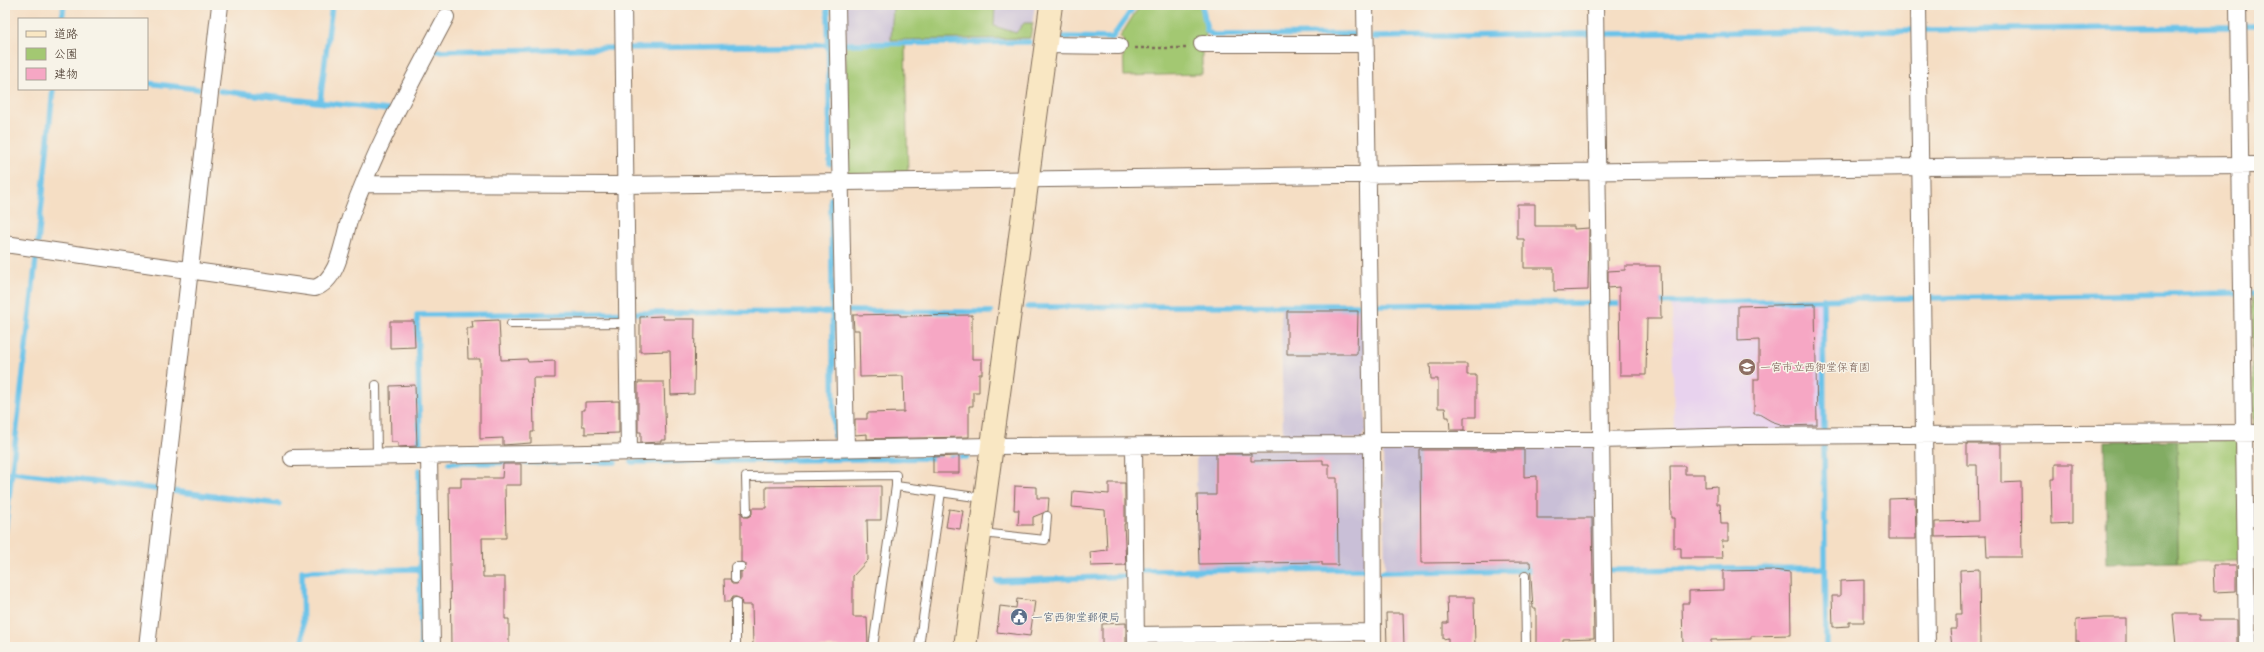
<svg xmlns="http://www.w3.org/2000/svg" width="2264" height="652" viewBox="0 0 2264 652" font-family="Mali,'Klee One',sans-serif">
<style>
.built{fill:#e8d2ee}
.industrial{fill:#c9bfd7}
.green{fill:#a3c872;stroke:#6f7948}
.forest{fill:#82ac64;stroke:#5e6b41}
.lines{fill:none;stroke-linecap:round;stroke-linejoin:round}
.stream{stroke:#6bc3e9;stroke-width:5.5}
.building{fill:#f6a7c4}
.lane-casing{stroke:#7c6958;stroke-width:10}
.street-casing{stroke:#7c6958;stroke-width:18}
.secondary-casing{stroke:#7c6958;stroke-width:24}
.path{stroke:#7c6958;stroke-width:2.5;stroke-dasharray:3 3;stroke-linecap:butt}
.lane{stroke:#fff;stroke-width:8}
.street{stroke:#fff;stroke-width:16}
.secondary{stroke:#f9e7c3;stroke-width:22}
.labels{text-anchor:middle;stroke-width:3;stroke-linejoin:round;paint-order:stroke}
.education-label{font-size:11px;fill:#785e54;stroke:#f7f3e8;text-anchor:start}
.service-label{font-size:11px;fill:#4e5e75;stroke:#f7f3e8;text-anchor:start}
</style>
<rect width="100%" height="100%" fill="#f7f3e8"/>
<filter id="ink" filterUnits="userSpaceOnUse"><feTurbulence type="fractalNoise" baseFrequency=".025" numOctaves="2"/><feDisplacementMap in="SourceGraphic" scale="8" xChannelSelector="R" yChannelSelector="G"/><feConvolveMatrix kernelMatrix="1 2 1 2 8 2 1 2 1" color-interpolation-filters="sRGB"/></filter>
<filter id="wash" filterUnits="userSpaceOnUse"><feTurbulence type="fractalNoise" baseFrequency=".012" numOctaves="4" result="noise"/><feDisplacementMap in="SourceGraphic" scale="16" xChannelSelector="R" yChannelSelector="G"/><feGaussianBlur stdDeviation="0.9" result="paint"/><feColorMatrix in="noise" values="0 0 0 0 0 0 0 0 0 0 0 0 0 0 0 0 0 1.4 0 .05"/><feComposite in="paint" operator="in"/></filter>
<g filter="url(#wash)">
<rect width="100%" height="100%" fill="#f5dec4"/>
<path class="built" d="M 1821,301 L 1822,430 L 1674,432 L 1672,303 Z"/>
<path class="industrial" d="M 845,5 L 1035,5 L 1030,38 L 845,41 Z
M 1364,307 L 1366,430 L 1361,439 L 1283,438 L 1281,308 Z
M 1590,445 L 1596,450 L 1597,567 L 1385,570 L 1383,453 L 1390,447 Z
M 1361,449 L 1365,454 L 1366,567 L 1197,568 L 1196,450 Z"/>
<path class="green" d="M 893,5 L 995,5 L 994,26 L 1016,33 L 1024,23 L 1033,23 L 1030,38 L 891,40 Z
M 1140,5 L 1200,5 L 1206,34 L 1202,51 L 1202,74 L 1124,76 L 1123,40 L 1120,37 Z
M 846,45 L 905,45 L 908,176 L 851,176 L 846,169 Z
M 2259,295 L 2259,426 L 2253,426 L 2252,296 Z
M 2231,439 L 2238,445 L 2240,561 L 2178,562 L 2177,440 Z"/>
<path class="forest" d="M 2177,440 L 2178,562 L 2107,563 L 2105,441 Z"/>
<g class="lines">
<path class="stream" d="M 828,5 L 830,164
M 1202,5 L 1207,31 L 1213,35 L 1356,34
M 62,19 L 64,5
M 2245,26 L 2259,26
M 1923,30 L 2232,27
M 1601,34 L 1913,30
M 1063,37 L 1112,38 L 1135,5
M 1374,37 L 1589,34
M 846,44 L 1029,42
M 627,48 L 829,45
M 434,51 L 618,48
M 147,83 L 198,89
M 220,91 L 388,110
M 320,102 L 332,5
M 831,199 L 834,436
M 38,242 L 53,89
M 2247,294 L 2259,294
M 1927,298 L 2235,293
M 1823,299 L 1824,429
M 1653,303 L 1915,298
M 1607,304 L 1627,304
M 1378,305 L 1592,303
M 1028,307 L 1357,305
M 850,311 L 991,312
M 634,313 L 833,312
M 420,448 L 417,315 L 622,313
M 1824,448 L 1826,647
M 951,457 L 967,457
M 632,462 L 939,458
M 449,463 L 615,462
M 419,470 L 421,647
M 11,472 L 156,489
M 172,491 L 279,504
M 5,532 L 36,259
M 2254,561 L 2259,561
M 1611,570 L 1825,568
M 1141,571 L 1364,569
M 1382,572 L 1536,570
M 997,581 L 1130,576
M 303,647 L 302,571 L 420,569"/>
</g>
<g id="blocks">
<path class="building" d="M 1517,204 L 1535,204 L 1535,226 L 1574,226 L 1574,229 L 1589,228 L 1588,290 L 1554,291 L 1554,268 L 1524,268 L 1524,239 L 1517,239 Z
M 1625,266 L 1660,266 L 1661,319 L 1647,319 L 1646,375 L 1620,375 L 1619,287 L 1608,288 L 1608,271 L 1625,270 Z
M 1815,304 L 1817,425 L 1786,426 L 1771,421 L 1759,414 L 1754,414 L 1754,379 L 1759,379 L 1759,340 L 1738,341 L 1738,306 Z
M 1287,311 L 1358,311 L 1357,354 L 1287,354 Z
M 900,314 L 900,316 L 972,315 L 972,359 L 982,359 L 982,374 L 979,374 L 979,392 L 973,392 L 973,406 L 969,406 L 969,437 L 867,439 L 867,434 L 855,435 L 855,419 L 867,419 L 867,413 L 904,412 L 903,376 L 860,377 L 859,330 L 854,330 L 853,315 Z
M 663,316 L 663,319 L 695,319 L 694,394 L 671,395 L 670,351 L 640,352 L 640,317 Z
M 499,320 L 501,360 L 527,359 L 528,362 L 555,361 L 555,378 L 533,378 L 534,432 L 531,432 L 531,443 L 503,445 L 503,438 L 480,439 L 480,359 L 468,359 L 467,328 L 473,328 L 472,321 Z
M 390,321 L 414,321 L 415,347 L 390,348 Z
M 1430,364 L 1467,364 L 1467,375 L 1476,375 L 1476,417 L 1464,417 L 1464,430 L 1450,430 L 1449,417 L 1446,417 L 1445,408 L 1438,408 L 1438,379 L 1431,379 Z
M 638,382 L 664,382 L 666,440 L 661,440 L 661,442 L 641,443 L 641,432 L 638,432 Z
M 415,385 L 417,446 L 398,447 L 398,442 L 391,442 L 390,386 Z
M 619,401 L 619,433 L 585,434 L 585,426 L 582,426 L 582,410 L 585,410 L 585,402 Z
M 1967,444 L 2001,444 L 2001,483 L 2021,482 L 2022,557 L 1987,557 L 1986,536 L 1935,537 L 1935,522 L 1978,521 L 1977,465 L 1967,465 Z
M 1420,450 L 1524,450 L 1524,477 L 1537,476 L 1537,518 L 1592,518 L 1594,638 L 1563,639 L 1563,647 L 1536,647 L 1536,609 L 1533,609 L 1530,562 L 1421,563 Z
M 1216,454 L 1251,454 L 1251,461 L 1323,460 L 1323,464 L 1329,464 L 1329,478 L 1337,478 L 1338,565 L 1322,565 L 1322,562 L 1199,564 L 1197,495 L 1216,495 Z
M 959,456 L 959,473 L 933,473 L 933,457 Z
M 503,464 L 521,464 L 521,485 L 505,485 L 506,538 L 482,538 L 483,577 L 505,577 L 505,619 L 509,619 L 509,647 L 451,647 L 449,487 L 461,487 L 461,478 L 502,478 Z
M 2055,464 L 2072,464 L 2072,523 L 2052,524 L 2051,479 L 2055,479 Z
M 1670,466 L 1685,466 L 1685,474 L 1705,474 L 1705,487 L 1717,486 L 1717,504 L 1720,504 L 1721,524 L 1728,524 L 1728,541 L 1722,541 L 1723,558 L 1681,558 L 1681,548 L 1674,548 L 1674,518 L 1671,518 Z
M 1109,483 L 1125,483 L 1125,524 L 1124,524 L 1126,565 L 1091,566 L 1090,552 L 1107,550 L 1105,510 L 1072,507 L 1073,491 L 1109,494 Z
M 881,486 L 881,520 L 867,520 L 868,560 L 853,576 L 853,617 L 867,617 L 868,647 L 753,647 L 752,605 L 742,605 L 741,599 L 736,597 L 733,597 L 730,602 L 725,602 L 724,579 L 730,579 L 732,584 L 737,584 L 741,579 L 741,572 L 746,567 L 746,564 L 741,562 L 741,512 L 744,517 L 748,517 L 752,514 L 752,508 L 766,508 L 766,487 Z
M 1015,486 L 1037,487 L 1037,498 L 1049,498 L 1048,511 L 1033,517 L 1033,525 L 1018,525 L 1019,510 L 1014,510 Z
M 1915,498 L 1916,539 L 1889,539 L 1889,499 Z
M 949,509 L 963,511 L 960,529 L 946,527 Z
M 2213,565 L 2236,565 L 2236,591 L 2214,592 Z
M 1979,569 L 1980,645 L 1977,647 L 1952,647 L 1950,629 L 1956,629 L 1956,614 L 1961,614 L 1960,570 Z
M 1773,570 L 1790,572 L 1791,635 L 1751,636 L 1751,639 L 1711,640 L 1711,647 L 1683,647 L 1682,603 L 1689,603 L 1689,591 L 1723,590 L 1723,571 Z
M 1864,580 L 1864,622 L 1849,622 L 1849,626 L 1833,627 L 1832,596 L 1840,596 L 1840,581 Z
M 1447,597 L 1474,597 L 1475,647 L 1448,647 L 1448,638 L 1443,639 L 1443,623 L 1448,623 Z
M 1017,599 L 1035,601 L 1030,636 L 997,632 L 1000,606 L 1016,608 Z
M 1386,613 L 1403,613 L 1404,647 L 1387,647 Z
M 2173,614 L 2200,614 L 2200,620 L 2237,620 L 2237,647 L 2176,647 Z
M 2104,618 L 2126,618 L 2126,647 L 2079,647 L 2079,641 L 2076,641 L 2076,620 Z
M 1126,623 L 1126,647 L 1102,647 L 1102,624 Z"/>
</g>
</g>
<g filter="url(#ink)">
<use href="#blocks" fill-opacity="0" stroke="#7c6958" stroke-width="1"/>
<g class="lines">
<defs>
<path id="lane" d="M 511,324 L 627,323
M 376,385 L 377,456
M 747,512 L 746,477 L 896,475 L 896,486 L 983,498
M 982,533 L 1045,540 L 1047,516
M 1525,576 L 1526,647
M 735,579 L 735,567 L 741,567
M 736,602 L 736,647
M 873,647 L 896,486
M 919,647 L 941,492"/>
<path id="street" d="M 623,5 L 629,452
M 837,5 L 846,448
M 1365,5 L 1372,440 L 1373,647
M 1595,5 L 1604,647
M 1918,5 L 1927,647
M 2238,5 L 2247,647
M 1202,44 L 1365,44
M 1046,45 L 1119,46
M 364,184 L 624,185 L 1920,167 L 2259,165
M 5,244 L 315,288 C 340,279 342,241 350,218 C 375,148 411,83 446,17
M 1134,446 L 1136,647
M 429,455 L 432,647
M 292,458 L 993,446 L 1365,444 L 1372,440 L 1601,440 L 1745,436 L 2259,433
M 1136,635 L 1372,632
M 147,647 L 220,5"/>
<path id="secondary" d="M 965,647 L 1051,5"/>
</defs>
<use href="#lane" class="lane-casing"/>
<use href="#street" class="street-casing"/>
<use href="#secondary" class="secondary-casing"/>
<path class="path" d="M 1135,48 L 1186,48"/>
<use href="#lane" class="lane"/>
<use href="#street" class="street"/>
<use href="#secondary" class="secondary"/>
</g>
</g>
<defs>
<symbol id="school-disc" viewBox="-11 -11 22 22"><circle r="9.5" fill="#8d6e63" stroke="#f7f3e8"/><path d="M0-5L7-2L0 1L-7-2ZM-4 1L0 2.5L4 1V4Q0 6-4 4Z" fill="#fff"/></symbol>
<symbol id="civic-disc" viewBox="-11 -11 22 22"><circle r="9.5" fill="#5c6f8a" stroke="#f7f3e8"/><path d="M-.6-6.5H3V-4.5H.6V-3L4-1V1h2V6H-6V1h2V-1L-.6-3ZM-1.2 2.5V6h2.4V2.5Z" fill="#fff"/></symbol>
</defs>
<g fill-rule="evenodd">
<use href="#school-disc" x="1737" y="357" width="20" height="20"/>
<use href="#civic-disc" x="1009" y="607" width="20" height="20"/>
</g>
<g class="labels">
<g class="education-label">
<text x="1760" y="371">一宮市立西御堂保育園</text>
</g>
<g class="service-label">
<text x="1032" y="621">一宮西御堂郵便局</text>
</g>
</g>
<rect width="2264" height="652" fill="none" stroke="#f7f3e8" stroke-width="20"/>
<rect x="18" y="18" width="130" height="72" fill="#f7f3e8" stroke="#aca397"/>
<rect x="26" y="31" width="20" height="6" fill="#f9e7c3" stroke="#aca397"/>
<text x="54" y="38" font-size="12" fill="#3b2a1e">道路</text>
<rect x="26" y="48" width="20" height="12" fill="#a3c872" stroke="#aca397"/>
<text x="54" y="58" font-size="12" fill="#3b2a1e">公園</text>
<rect x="26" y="68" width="20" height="12" fill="#f6a7c4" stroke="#aca397"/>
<text x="54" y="78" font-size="12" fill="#3b2a1e">建物</text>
</svg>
